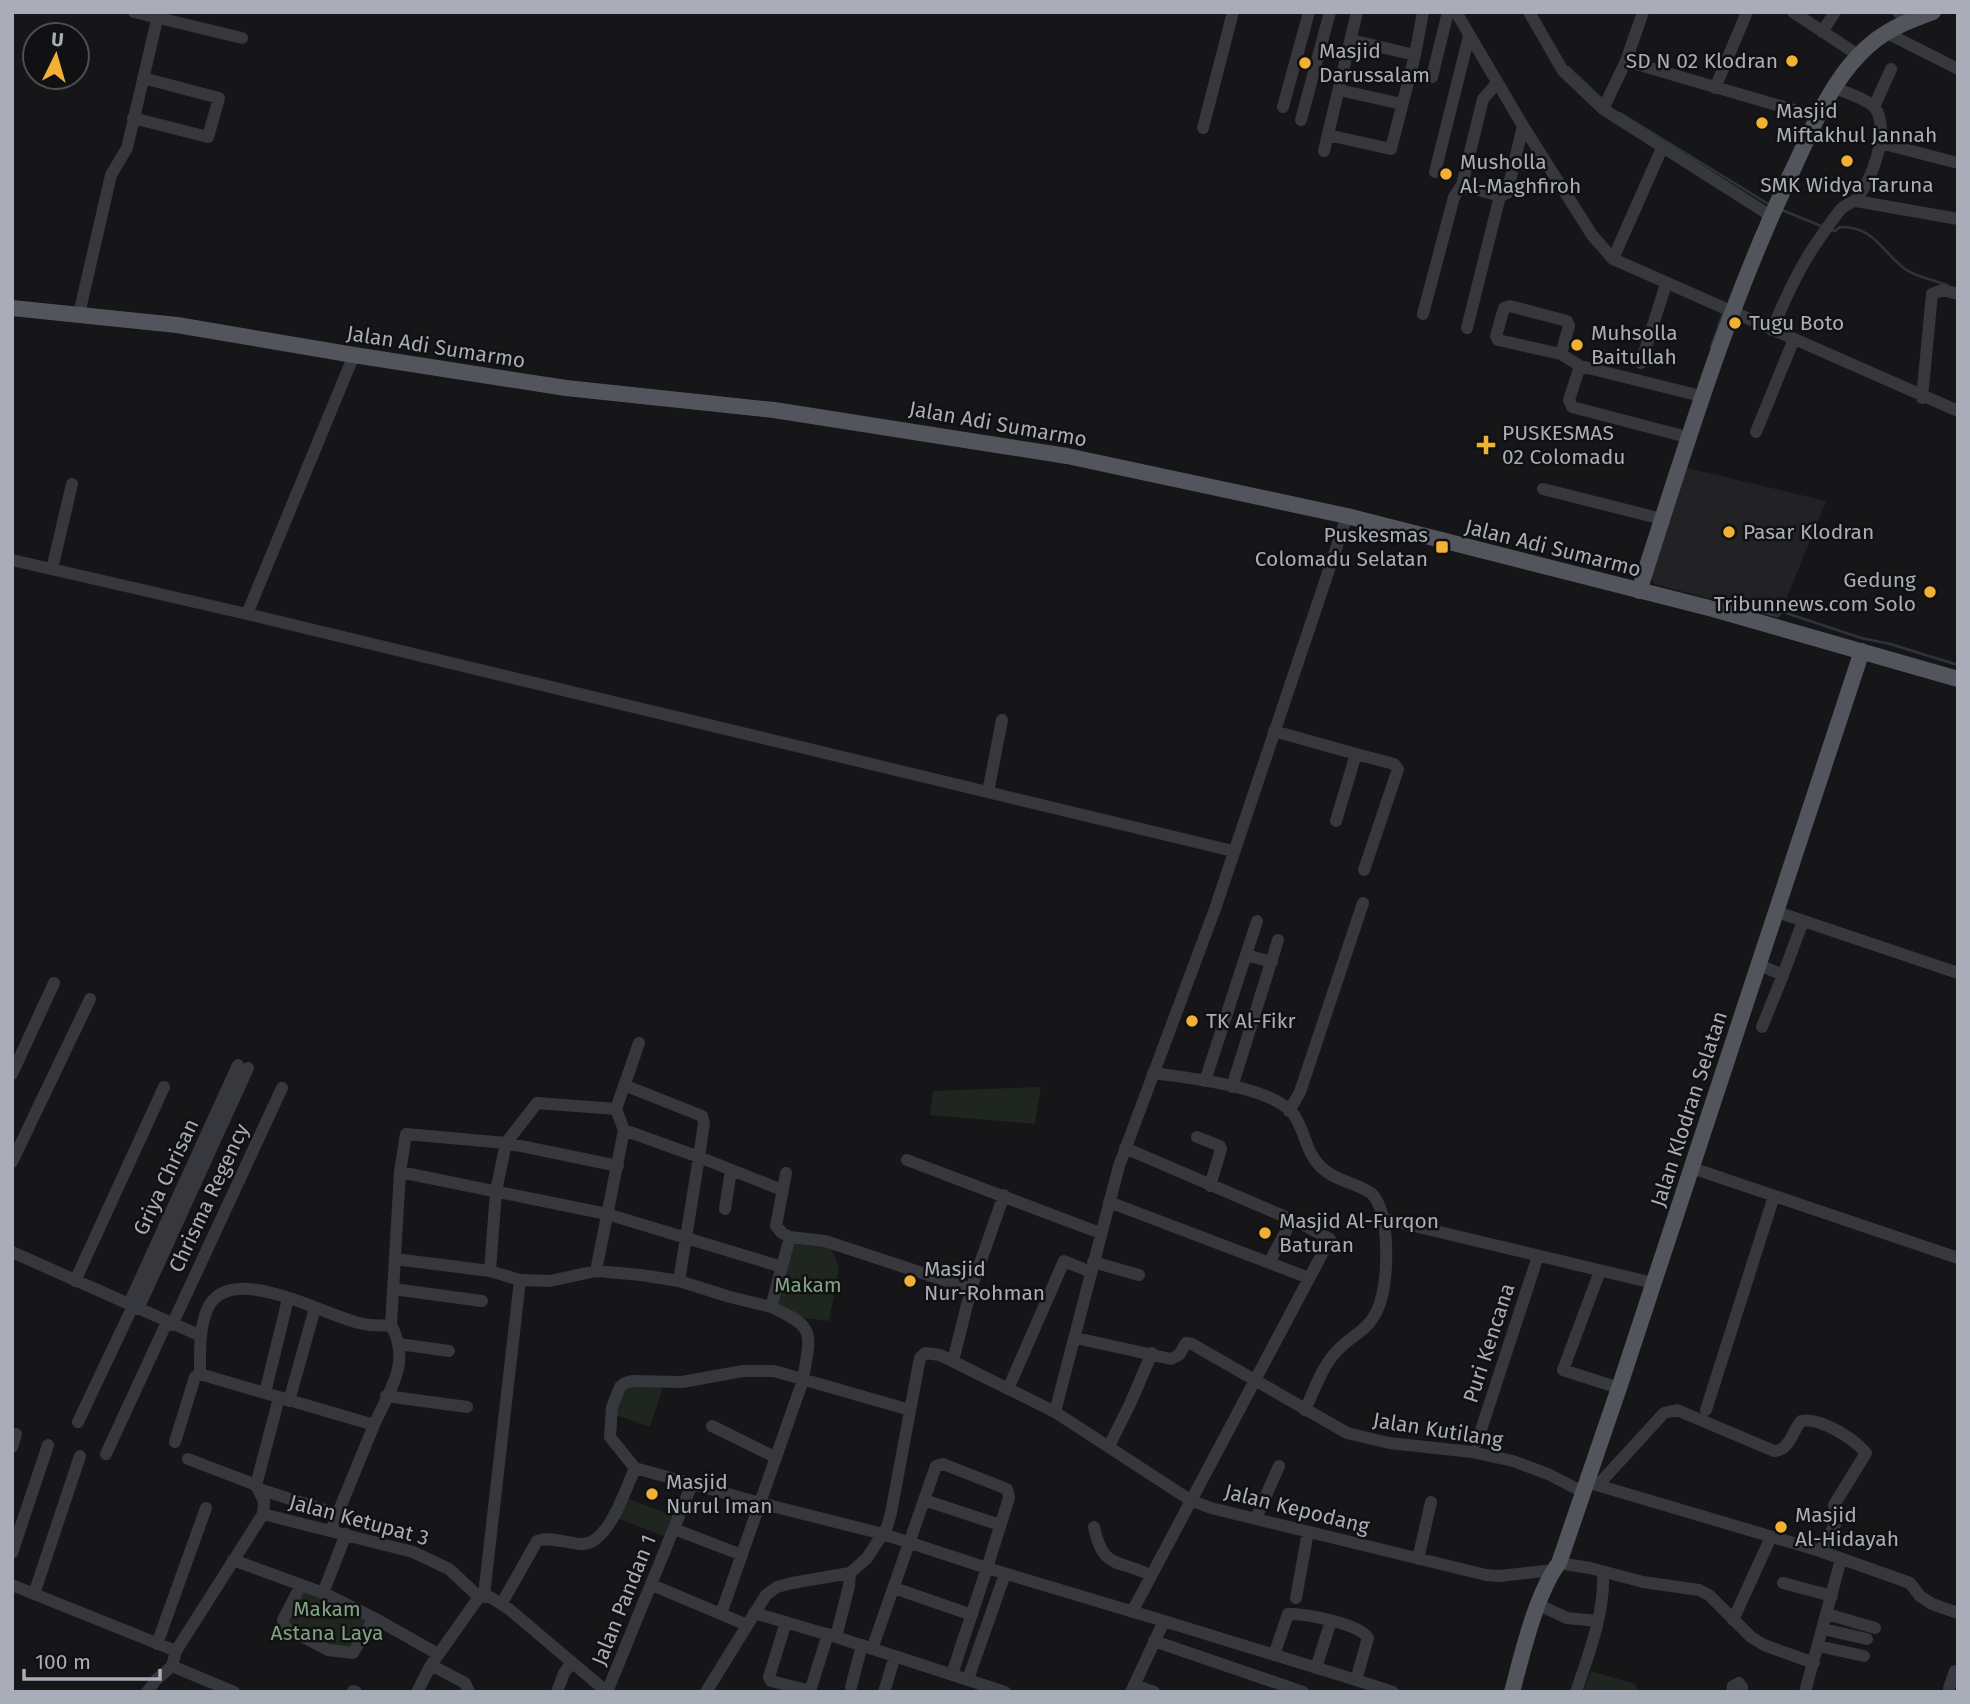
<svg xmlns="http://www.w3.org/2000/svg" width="1970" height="1704" viewBox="0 0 1970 1704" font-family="'Fira Sans',sans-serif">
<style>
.built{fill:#222225}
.green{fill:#1e261f}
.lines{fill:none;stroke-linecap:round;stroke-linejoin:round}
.stream{stroke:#2c353c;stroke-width:2.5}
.minor{stroke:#37383d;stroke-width:12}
.major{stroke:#53555c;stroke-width:16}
.poi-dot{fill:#f2b134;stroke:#111113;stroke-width:2.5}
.labels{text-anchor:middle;stroke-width:5;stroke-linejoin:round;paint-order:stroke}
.poi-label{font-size:21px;fill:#a8adb8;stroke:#111113;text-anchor:start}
.street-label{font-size:21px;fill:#a8adb8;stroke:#111113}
.park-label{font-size:21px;fill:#7fa381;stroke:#111113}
</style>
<rect width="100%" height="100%" fill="#161618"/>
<path class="built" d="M 1683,467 L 1826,501 L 1779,617 L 1654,584 L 1651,578 Z"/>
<path class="green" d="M 1041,1087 L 1035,1124 L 930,1115 L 933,1091 Z
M 793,1242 L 831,1247 L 839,1268 L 829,1321 L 805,1318 L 775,1306 Z
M 630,1385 L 663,1387 L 650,1427 L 613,1414 L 619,1395 Z
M 626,1498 L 674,1516 L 666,1537 L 614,1517 Z
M 302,1590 L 369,1616 L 355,1650 L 330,1647 L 286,1624 Z
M 1591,1671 L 1635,1684 L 1639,1692 L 1583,1692 Z"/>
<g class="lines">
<path class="stream" d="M 1568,67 L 1604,101
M 1620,113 L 1770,205
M 1782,210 L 1821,226
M 1831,230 L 1835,231 L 1840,227 C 1874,226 1882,252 1905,269 C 1916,277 1934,280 1947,285
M 1711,347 L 1724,311
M 1723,602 L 1777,616 L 1783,612 L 1861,638 L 1890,644 L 1958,665"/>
<path class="minor" d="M 134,12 L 242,38
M 1456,12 L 1523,126 L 1592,235 L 1613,259 L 1958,411
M 1529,12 L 1563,71 L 1603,109 L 1771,216
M 1793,12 L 1858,55
M 1898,12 L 1910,20
M 1822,32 L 1835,12
M 1885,32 L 1958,69
M 1351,40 L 1415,55
M 1626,61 L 1818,117
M 1432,77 L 1448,12
M 1715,88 L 1747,12
M 1339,90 L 1402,104
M 1283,107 L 1309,12
M 1874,107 L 1891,69
M 1603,109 L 1626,61 L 1643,12
M 133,118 L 208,137 L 219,98 L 143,78
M 1301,120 L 1330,12
M 1203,128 L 1233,12
M 1328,135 L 1391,149 L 1415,55 L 1423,12
M 1880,143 L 1958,163
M 1324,151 L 1357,12
M 1435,172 L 1469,36
M 1462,185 L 1500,196
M 1856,201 L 1958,219
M 1613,259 L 1662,148
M 79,314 L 111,175 L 127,148 L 156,24
M 1423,314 L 1454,197 L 1462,185 L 1483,99 L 1497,83
M 1467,328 L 1500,196 L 1507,193 L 1523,126
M 1772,330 C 1784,302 1796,274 1813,248 C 1822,235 1831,221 1841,209 C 1847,203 1854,203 1858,197 C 1873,176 1888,136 1877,111 C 1873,101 1845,92 1835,88
M 1561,354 L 1569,326 L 1567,321 L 1510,306 L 1504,308 L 1496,336 L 1498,340 L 1561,354 L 1580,366 L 1701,396
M 1641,363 L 1666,284
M 1580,366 L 1569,400 L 1572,407 L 1687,437
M 1922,398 L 1932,294 L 1943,290 L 1958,294
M 1756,432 L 1794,339
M 1543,489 L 1662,519
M 12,560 L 247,614 L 1233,851
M 52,569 L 72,484
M 247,614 L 354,355
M 1274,731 L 1356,754 L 1336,821
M 1356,754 L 1394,764 L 1398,769 L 1364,870
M 988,792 L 1002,720
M 1777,912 L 1958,973
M 1246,955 L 1272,962
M 1759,965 L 1783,975 L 1762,1027
M 1783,975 L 1803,921
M 1153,1073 C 1187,1078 1273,1086 1294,1115 C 1305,1131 1306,1153 1321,1167 C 1336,1182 1361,1184 1372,1194 C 1391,1214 1388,1278 1380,1303 C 1371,1331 1353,1333 1335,1353 C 1321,1369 1314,1391 1305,1410
M 12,1074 L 54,983
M 1205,1081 L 1257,921
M 1232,1087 L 1278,940
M 616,1109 L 624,1130 L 699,1157 L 704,1123 L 702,1116 L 624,1085
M 1289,1111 L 1300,1092 L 1363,903
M 1197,1137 L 1220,1146 L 1221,1149 L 1210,1186
M 1125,1148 L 1302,1224 L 1330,1239 L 1132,1612
M 907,1160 L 1100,1233
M 12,1162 L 90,999
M 1692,1168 L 1958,1258
M 400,1172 L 607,1214 L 782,1267
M 786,1173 L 776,1226 L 782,1233 L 790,1237
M 1109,1202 L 1309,1278
M 725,1209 L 731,1170
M 1381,1218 L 1653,1283
M 12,1252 L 201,1336
M 395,1259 L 490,1271 L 520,1280 L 550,1281 L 596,1271 L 641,1275 L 679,1281 L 730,1297 L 771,1307
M 1270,1261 L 1292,1220
M 1093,1262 L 1139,1275
M 490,1271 L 496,1191 L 506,1143 L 618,1166
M 596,1271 L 624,1130
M 1600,1271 L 1563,1370 L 1619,1388
M 75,1281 L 164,1087
M 679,1281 L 699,1157 L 782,1190
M 393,1289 L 482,1301
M 129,1304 L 238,1065
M 138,1309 L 248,1068
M 172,1325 L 282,1088
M 1076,1338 L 1171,1359 L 1179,1355 L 1186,1343 L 1192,1344 L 1347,1433 L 1389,1443 L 1472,1452 L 1513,1461 L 1548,1474 L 1583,1492
M 399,1344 L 449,1351
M 953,1361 L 971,1289 L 1004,1195
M 1008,1389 L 1064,1261 L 1091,1272
M 265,1393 L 288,1299
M 386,1396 L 467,1407
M 289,1401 L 315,1308
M 1706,1410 L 1774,1196
M 1055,1412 L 1119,1166 L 1215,909 L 1347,516
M 78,1422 L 133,1306
M 374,1425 C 389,1390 412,1363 391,1325
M 712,1426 L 775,1457
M 175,1442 L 195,1377 L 200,1374
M 1477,1442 L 1538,1256
M 1109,1446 L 1130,1404 L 1152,1353
M 12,1447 L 16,1434
M 106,1454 L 167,1322
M 1590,1483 L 1820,1551 L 1910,1583 L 1920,1596 L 1932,1604 L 1958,1613
M 256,1485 L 279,1398
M 1598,1485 L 1664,1413 L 1677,1410 L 1774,1451 C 1790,1450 1792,1432 1801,1421 C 1820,1417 1853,1438 1866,1453 L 1834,1505 L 1836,1523 L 1820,1551
M 259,1489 L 337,1514
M 924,1500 L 1000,1525
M 263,1514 L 413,1552 L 449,1569 L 479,1597 L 490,1597 L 509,1609 L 607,1692 L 692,1484
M 1256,1518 L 1279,1466
M 1094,1527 C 1103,1570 1118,1559 1150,1575
M 674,1529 L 742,1555
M 331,1530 L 374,1425 L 200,1374 C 200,1353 199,1329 207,1310 C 228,1259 323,1315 359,1323 C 370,1326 381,1326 391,1325 L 400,1172 L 406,1134 L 506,1143 L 537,1103 L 616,1109 L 639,1043
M 12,1553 L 48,1445
M 1418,1559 L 1431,1502
M 233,1560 L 323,1593 L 374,1618 L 438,1654
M 1559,1563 L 1590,1568 L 1643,1582 L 1699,1590 L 1709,1595 L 1751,1637 L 1764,1645 L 1814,1663
M 1783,1583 L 1832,1596
M 12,1585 L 176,1651
M 301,1585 L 283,1620 L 284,1627 L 328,1650 L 353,1653 L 374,1618
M 652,1585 L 747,1625
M 894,1588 L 972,1615
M 323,1593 L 346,1534
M 34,1594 L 80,1456
M 484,1595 L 520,1280
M 1296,1598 L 1308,1532
M 502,1603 L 537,1541 C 549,1536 566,1543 580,1544 C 608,1547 626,1488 635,1468
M 1539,1605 L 1567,1618 L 1598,1621
M 754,1613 L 836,1637 L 1005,1692
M 721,1614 L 803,1380 C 810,1333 818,1328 771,1307 L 790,1237 L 825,1241 L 971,1289
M 1827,1614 L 1875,1628
M 1733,1620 L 1771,1537
M 1164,1621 L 1356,1680 L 1368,1638 C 1360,1624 1304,1613 1288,1614 L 1274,1655
M 786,1622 L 769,1677 L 771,1681 L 807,1690 L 811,1688 L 828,1634
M 1823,1629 L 1867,1639
M 836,1637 L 849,1586 L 850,1573
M 1154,1641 L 1303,1692
M 157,1644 L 206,1508
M 1818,1646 L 1864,1656
M 872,1649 L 936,1466 L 943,1464 L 1007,1489 L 1009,1498 L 987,1568 L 883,1534 L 760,1503 L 635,1468 L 610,1437 L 612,1407 L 620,1387 L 625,1383 L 632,1381 L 682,1382 L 743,1371 L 774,1371 L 910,1410
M 431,1665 L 465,1683 L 469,1692
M 172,1666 L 234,1692
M 1316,1668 L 1331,1621
M 952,1674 L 987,1568 L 1164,1621 L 1131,1692
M 968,1679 L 1005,1574
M 1356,1680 L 1393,1692
M 1134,1685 L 1154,1692
M 851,1687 L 862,1645
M 1949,1688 L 1955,1671
M 353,1691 L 356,1692
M 147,1692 L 156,1680 L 172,1666 L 176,1651 L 263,1514 L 264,1501 L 256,1485 L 188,1459
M 417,1692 L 431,1665 L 479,1597
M 557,1692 L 564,1673 L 572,1662
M 706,1692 L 766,1595 L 777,1587 L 792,1583 L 850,1573 L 867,1558 L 887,1527 L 891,1513 L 918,1368 L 920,1358 L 925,1353 L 940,1355 L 1055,1412 L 1190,1500 L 1211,1508 L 1486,1575 L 1500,1576 L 1553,1570
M 884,1692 L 895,1656
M 1576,1692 C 1589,1653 1605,1613 1603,1572
M 1732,1692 L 1733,1686 L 1739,1683 L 1742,1687 L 1741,1692
M 1805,1692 L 1841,1559"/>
<path class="major" d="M 12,308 L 177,325 L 354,355 L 566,388 L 774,410 L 1067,456 L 1347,516 L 1713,609 L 1958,679
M 1639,591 C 1686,446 1729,301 1796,163 C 1813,126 1831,83 1860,54 C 1882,31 1903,23 1933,12
M 1512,1692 C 1522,1655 1536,1593 1559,1563 L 1619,1388 L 1862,651"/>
</g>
<g class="poi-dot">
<circle cx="1792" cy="61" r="7"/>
<circle cx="1305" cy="63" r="7"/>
<circle cx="1762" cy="123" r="7"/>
<circle cx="1847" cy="161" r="7"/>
<circle cx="1446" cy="174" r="7"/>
<circle cx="1735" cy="323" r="7"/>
<circle cx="1577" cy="345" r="7"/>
<path d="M1482.5 434.5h7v7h7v7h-7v7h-7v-7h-7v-7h7z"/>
<circle cx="1729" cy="532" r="7"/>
<rect x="1435" y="540" width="14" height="14" rx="3.5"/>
<circle cx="1930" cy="592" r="7"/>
<circle cx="1192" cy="1021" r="7"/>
<circle cx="1265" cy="1233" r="7"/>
<circle cx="910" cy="1281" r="7"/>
<circle cx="652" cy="1494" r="7"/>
<circle cx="1781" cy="1527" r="7"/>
</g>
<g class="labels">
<g class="poi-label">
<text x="1319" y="58">Masjid<tspan x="1319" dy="24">Darussalam</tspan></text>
<text x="1778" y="68" text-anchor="end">SD N 02 Klodran</text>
<text x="1776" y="118">Masjid<tspan x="1776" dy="24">Miftakhul Jannah</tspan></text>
<text x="1460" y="169">Musholla<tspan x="1460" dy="24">Al-Maghfiroh</tspan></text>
<text x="1847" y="192" text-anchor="middle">SMK Widya Taruna</text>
<text x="1749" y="330">Tugu Boto</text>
<text x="1591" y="340">Muhsolla<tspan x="1591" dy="24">Baitullah</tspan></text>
<text x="1502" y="440">PUSKESMAS<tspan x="1502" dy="24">02 Colomadu</tspan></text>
<text x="1743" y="539">Pasar Klodran</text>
<text x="1428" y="542" text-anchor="end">Puskesmas<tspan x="1428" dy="24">Colomadu Selatan</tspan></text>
<text x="1916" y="587" text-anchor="end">Gedung<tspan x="1916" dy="24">Tribunnews.com Solo</tspan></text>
<text x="1206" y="1028">TK Al-Fikr</text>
<text x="1279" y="1228">Masjid Al-Furqon<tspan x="1279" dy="24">Baturan</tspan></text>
<text x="924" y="1276">Masjid<tspan x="924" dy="24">Nur-Rohman</tspan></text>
<text x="666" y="1489">Masjid<tspan x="666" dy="24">Nurul Iman</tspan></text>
<text x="1795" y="1522">Masjid<tspan x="1795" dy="24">Al-Hidayah</tspan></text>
</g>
<g class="street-label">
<text transform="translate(436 347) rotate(9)" y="7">Jalan Adi Sumarmo</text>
<text transform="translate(998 424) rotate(10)" y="7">Jalan Adi Sumarmo</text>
<text transform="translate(1553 548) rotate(14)" y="7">Jalan Adi Sumarmo</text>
<text transform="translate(1689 1109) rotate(-72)" y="7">Jalan Klodran Selatan</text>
<text transform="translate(166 1177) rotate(-65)" y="7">Griya Chrisan</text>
<text transform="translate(209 1198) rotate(-65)" y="7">Chrisma Regency</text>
<text transform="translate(1489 1343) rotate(-72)" y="7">Puri Kencana</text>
<text transform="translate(1438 1430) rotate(9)" y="7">Jalan Kutilang</text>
<text transform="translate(1297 1509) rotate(14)" y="7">Jalan Kepodang</text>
<text transform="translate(359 1520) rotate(15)" y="7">Jalan Ketupat 3</text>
<text transform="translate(624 1600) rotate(-68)" y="7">Jalan Pandan 1</text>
</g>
<g class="park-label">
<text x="808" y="1292">Makam</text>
<text x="327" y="1616">Makam<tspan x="327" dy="24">Astana Laya</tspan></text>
</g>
</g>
<rect width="1970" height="1704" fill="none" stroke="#a8adb8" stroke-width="28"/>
<g transform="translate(56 56) rotate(5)"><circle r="33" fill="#111113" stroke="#4d4f55" stroke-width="2"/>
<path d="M0-5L12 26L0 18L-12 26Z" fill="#f2b134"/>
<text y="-10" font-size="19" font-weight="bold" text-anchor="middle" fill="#a8adb8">U</text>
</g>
<path d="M24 1669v10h136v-10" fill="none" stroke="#a8adb8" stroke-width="3.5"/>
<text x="35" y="1669" font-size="21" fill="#a8adb8" stroke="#111113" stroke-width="5" paint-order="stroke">100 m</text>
</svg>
